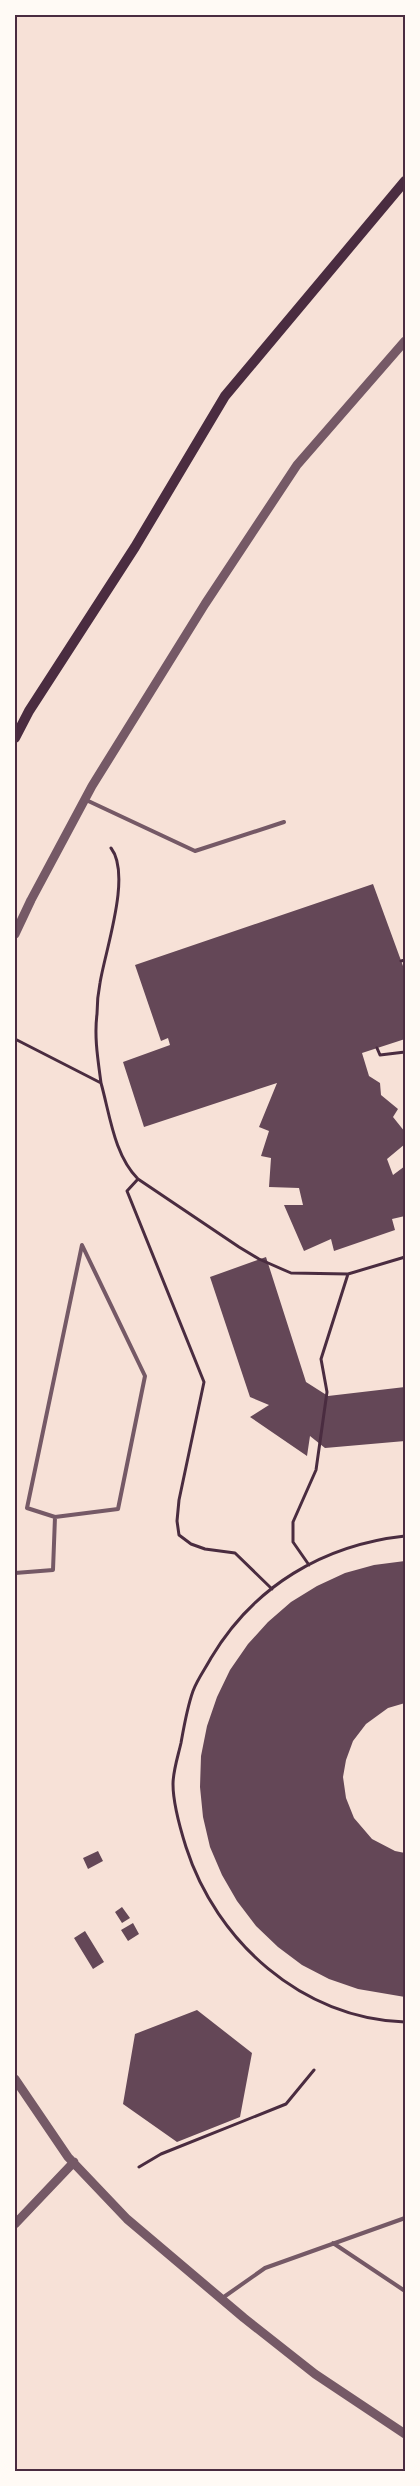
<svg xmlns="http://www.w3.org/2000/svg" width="420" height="2486" viewBox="0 0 420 2486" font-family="Raleway,sans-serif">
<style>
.building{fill:#644757}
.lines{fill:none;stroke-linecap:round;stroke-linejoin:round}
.path{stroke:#4a2c40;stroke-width:3}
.service{stroke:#755966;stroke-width:4}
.tertiary{stroke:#755966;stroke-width:9}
.secondary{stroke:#4a2c40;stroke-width:10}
.neatline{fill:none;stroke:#4a2c40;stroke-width:2}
</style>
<rect width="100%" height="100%" fill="#f7e1d7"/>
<path class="building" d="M 373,884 L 403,966 L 405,966 L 405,1039 L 362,1053 L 369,1076 L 380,1083 L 381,1095 L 398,1109 L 393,1117 L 405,1132 L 405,1144 L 387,1159 L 393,1175 L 405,1166 L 405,1216 L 392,1219 L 395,1230 L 334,1251 L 331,1239 L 304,1251 L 284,1205 L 303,1205 L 299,1188 L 269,1187 L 271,1158 L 261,1156 L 269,1131 L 259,1127 L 277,1083 L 144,1127 L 123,1062 L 170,1045 L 168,1038 L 161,1041 L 135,965 Z
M 266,1257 L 306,1382 L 328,1396 L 405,1387 L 405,1441 L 325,1448 L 310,1436 L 307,1456 L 250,1417 L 269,1405 L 250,1397 L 210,1277 Z
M 405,1561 L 405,1703 L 388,1708 L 366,1724 L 353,1741 L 346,1760 L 343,1777 L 346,1798 L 354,1818 L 372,1839 L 395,1851 L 405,1853 L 405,1997 L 358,1989 L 329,1979 L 302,1965 L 278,1947 L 256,1926 L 237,1901 L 222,1875 L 210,1847 L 203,1817 L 200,1787 L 201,1756 L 207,1726 L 217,1697 L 230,1670 L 248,1644 L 268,1622 L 291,1602 L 317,1586 L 345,1573 L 374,1565 Z
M 98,1851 L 103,1861 L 88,1869 L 83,1858 Z
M 122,1907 L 130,1918 L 122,1923 L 115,1912 Z
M 133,1923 L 139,1934 L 128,1941 L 121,1930 Z
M 85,1931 L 104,1962 L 93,1969 L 74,1938 Z
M 197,2010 L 252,2053 L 240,2117 L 177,2142 L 123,2104 L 135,2034 Z"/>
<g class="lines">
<path class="path" d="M 401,961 L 405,960
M 15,1039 L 101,1083 C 110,1115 114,1155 138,1179
M 377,1048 L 380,1055 L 405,1052
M 101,1083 C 98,1060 94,1037 97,1014 C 97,1004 98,993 100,983 C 105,951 132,875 111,848
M 405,1536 C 323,1545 254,1586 211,1658 C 205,1669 197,1680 193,1691 C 187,1708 184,1726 181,1743 C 178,1756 173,1771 173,1784 C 173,1804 180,1828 186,1847 C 216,1941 302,2019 405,2022
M 309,1565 L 293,1542 L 293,1522 L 316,1470 L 327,1392 L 321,1359 L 348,1274
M 272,1589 L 235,1553 L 205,1549 L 191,1544 L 179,1535 L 177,1521 L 179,1500 L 204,1382 L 127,1191 L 138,1179 L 239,1247 L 259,1259 L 291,1273 L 348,1274 L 405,1257
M 139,2167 L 161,2154 L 286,2104 L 314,2070"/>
<path class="service" d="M 84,799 L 195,851 L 284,822
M 82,1245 L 145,1376 L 118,1509 L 55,1517 L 27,1508 Z
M 15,1573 L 53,1570 L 55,1517
M 333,2243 L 405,2291
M 221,2299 L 265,2268 L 405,2218"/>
<path class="tertiary" d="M 15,934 L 31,900 L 92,786 L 205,604 L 297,465 L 405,341
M 15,2079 L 68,2157 L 127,2219 L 244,2318 L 315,2374 L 405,2434
M 15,2224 L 74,2162"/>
<path class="secondary" d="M 15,738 L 29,711 L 135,547 L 225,396 L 405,181"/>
</g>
<rect width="420" height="2486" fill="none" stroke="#fffaf5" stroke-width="32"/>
<rect x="16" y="16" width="388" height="2454" class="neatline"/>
</svg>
